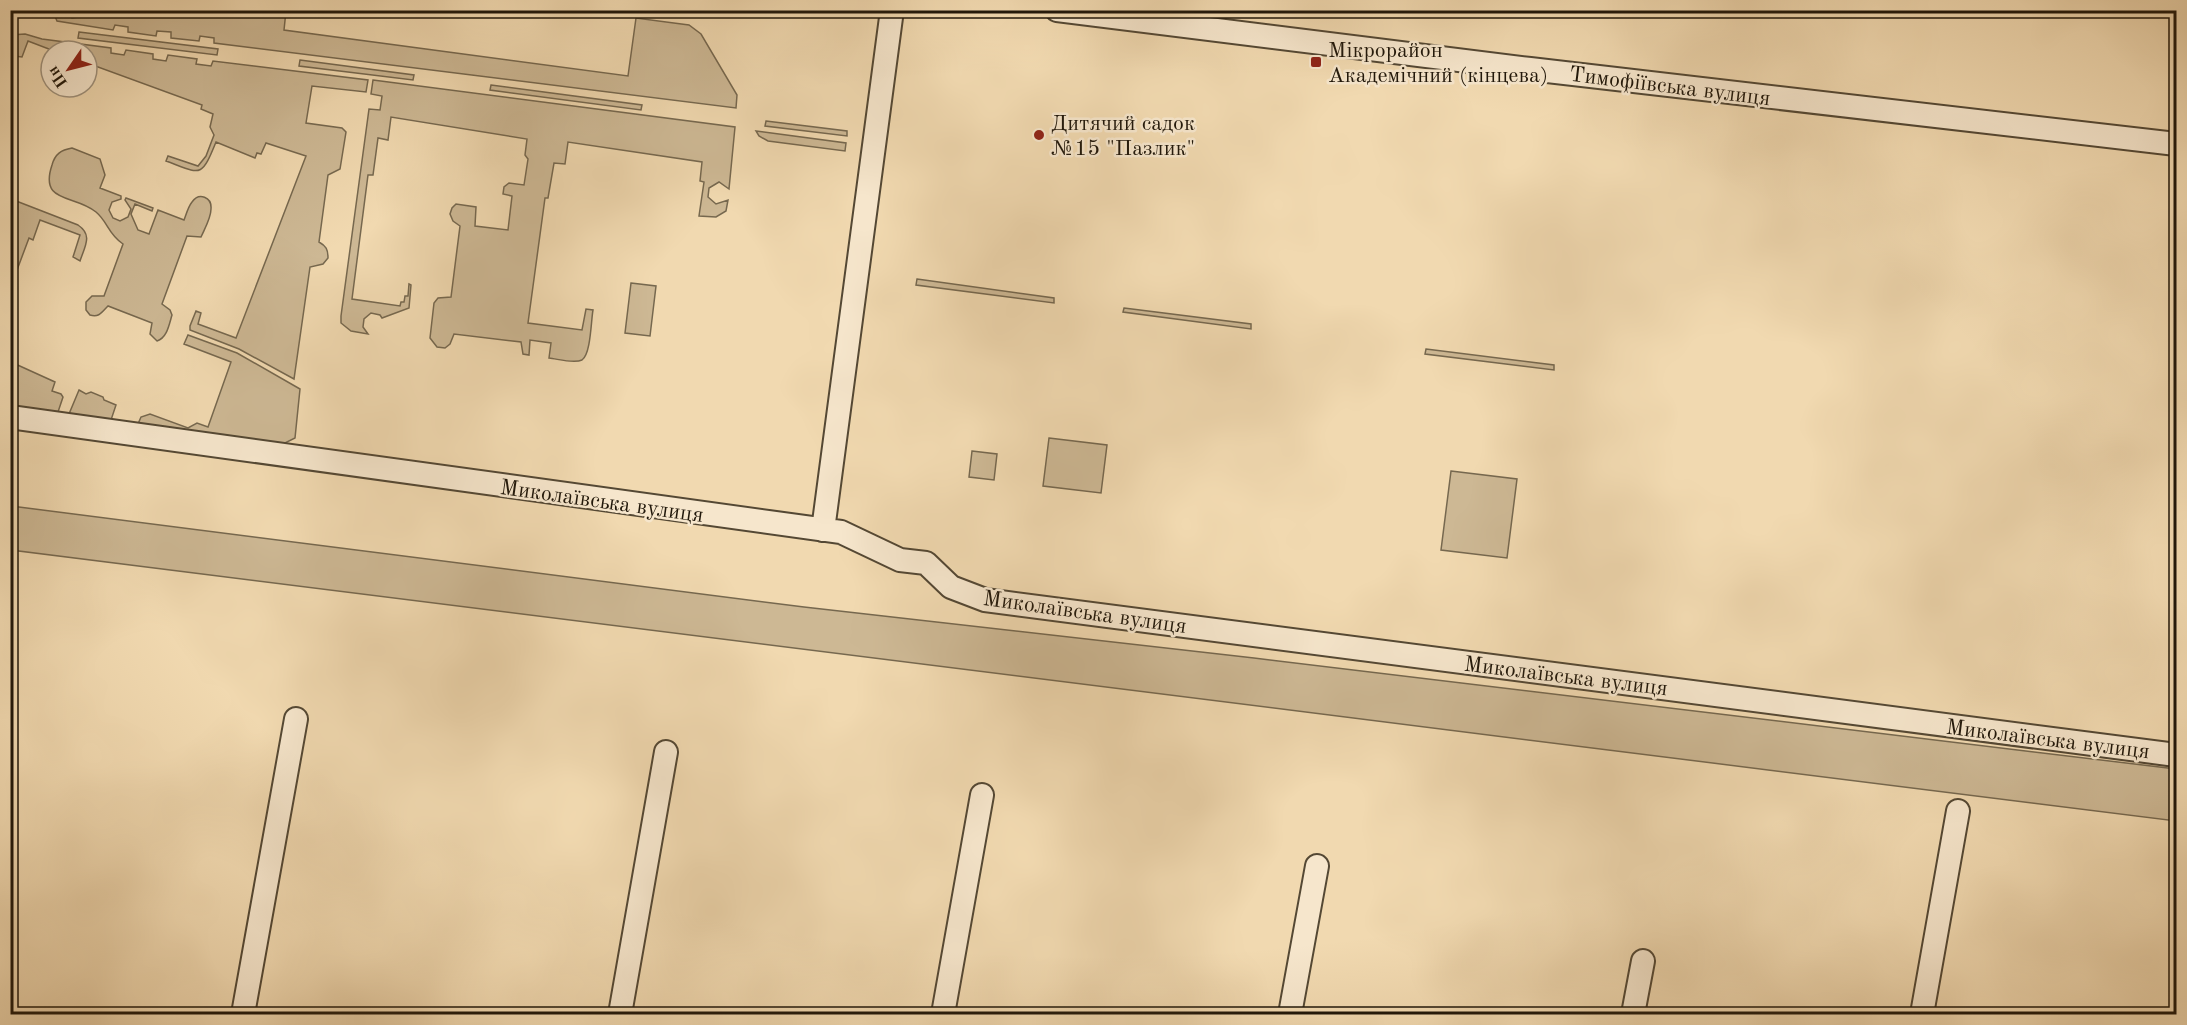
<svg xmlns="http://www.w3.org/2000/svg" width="2187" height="1025" viewBox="0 0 2187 1025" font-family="'Old Standard TT',serif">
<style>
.green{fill:#cdb894;stroke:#76684f;stroke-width:1.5}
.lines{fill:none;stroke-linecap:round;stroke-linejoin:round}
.minor-casing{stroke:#544834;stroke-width:26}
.minor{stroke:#f6e6cc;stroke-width:22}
.poi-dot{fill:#8f2418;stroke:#f6e6cc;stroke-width:2}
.labels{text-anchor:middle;stroke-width:5;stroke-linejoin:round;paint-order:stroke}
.poi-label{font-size:22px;fill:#20170a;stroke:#f6e6cc;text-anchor:start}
.street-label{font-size:22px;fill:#20170a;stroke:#f6e6cc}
</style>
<rect width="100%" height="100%" fill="#f1d9b0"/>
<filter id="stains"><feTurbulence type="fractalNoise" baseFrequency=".00333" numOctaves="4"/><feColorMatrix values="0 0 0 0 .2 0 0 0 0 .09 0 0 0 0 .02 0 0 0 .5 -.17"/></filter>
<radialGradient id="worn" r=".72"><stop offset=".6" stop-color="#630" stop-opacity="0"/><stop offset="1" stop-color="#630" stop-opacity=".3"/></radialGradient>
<path class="green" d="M 122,11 L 286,11 L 284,30 L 628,76 L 636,18 L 689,25 L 701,34 L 737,95 L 736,108 L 214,43 L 214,38 L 200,36 L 199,41 L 171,38 L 171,32 L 157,31 L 156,36 L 128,32 L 128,27 L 115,25 L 113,30 L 57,21 L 53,11 L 70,11 L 72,18 Z
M 79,32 L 218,49 L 217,55 L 78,38 Z
M 25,34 L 42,39 L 111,48 L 111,53 L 124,55 L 126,50 L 153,54 L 153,59 L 166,61 L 168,55 L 197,59 L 196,64 L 211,66 L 213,61 L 368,80 L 366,92 L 312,86 L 306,123 L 342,128 L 346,132 L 340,169 L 328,175 L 319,242 C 326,246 328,249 328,258 L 323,264 L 310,267 L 294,379 L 239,349 L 190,330 L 190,326 L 196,311 L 201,313 L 198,324 L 236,338 L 306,156 L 266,143 L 261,154 L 257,153 L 255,158 L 216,142 C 201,179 201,174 166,161 L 168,156 L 198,166 L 206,156 L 214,135 L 210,127 L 213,114 L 201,109 L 202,105 L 87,63 L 87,51 L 54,51 L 28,41 L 22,57 L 14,56 L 11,64 L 11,35 Z
M 300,60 L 414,75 L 413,80 L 299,66 Z
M 373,80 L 735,127 L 729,189 L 719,182 L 709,188 L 708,197 L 716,204 L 728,200 L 726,211 L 716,217 L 699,216 L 704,182 L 700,181 L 702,162 L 568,142 L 565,164 L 554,163 L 548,198 L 545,198 L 528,323 L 582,330 L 586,309 L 593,310 C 591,320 591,354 582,360 C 574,364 558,359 549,358 L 551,343 L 530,340 L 529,355 L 523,354 L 521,342 L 454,334 L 450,344 L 445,348 L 437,347 L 430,338 L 434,303 L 438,298 L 451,297 L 460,226 L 453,221 L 450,214 L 452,208 L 456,204 L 476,207 L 475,226 L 508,230 L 512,196 L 503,194 L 504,187 L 509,183 L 524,185 L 528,159 L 525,155 L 527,139 L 391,117 L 388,140 L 378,138 L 373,175 L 368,175 L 352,299 L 400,306 L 401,302 L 404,302 L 405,296 L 408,296 L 409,284 L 411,285 L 409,308 L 382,318 L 380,315 L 371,313 L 364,319 L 363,327 L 368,334 L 351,331 L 341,323 L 341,316 L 369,109 L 380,110 L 382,96 L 371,94 Z
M 491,85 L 642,105 L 641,110 L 490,90 Z
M 766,121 L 847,131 L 847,136 L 765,126 Z
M 756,131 L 846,143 L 845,151 L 768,141 L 759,136 Z
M 72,148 L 100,159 L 105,175 L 100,188 L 121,196 L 121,199 L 112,202 L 109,210 L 113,218 L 120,221 L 128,217 L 131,209 L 125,200 L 126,198 L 153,208 L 152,211 L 135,204 L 131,214 L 138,230 L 149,234 L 158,210 L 184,220 C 186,215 188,207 192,202 C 199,192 212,197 211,209 C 211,218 205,228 201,237 L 187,236 L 162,304 L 170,310 L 172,315 C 169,325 167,338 157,341 L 150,334 L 152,323 L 108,306 C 102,312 99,318 90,315 L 86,310 L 86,302 L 92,296 L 104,296 L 123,244 C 108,234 108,222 96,212 C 74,194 39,204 52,165 C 55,154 61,150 72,148 Z
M 11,199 L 78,225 C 93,235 85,246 80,261 L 73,257 L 80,235 L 40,220 L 33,240 L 29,238 L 11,286 Z
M 917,279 L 1054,298 L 1054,303 L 916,285 Z
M 631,283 L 656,286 L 650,336 L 625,333 Z
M 1124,308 L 1251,324 L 1251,329 L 1123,312 Z
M 188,335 L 237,353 L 300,389 L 295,438 L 283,444 L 138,424 L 141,417 L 150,414 L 188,428 L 197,423 L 208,427 L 231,362 L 184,344 Z
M 1426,349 L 1554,365 L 1554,370 L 1425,354 Z
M 11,362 L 55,382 L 52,391 L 61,394 L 63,397 L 58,412 L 11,408 Z
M 79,390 L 86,394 L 91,392 L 103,397 L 104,400 L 116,405 L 111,420 L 70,416 L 69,414 Z
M 1049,438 L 1107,445 L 1101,493 L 1043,486 Z
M 972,451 L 997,454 L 994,480 L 969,477 Z
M 1451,471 L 1517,479 L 1507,558 L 1441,550 Z
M 11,506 L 804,607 L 1254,658 L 2176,769 L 2176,821 L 11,550 Z"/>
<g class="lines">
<defs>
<path id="minor" d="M 1057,10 L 1530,69 L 2176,144
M 10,417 L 841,532 L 900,560 L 926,563 L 951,587 L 985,600 L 2176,755
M 823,530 L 892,10
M 243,1014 L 296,719
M 620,1014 L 666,752
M 943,1014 L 982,795
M 1290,1014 L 1317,866
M 1633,1014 L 1643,961
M 1922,1014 L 1958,811"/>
</defs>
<use href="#minor" class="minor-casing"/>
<use href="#minor" class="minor"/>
</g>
<g class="poi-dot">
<rect x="1310" y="56" width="12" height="12" rx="3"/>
<circle cx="1039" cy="135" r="6"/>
</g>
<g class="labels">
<g class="poi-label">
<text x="1328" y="57">Мікрорайон<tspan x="1328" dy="25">Академічний (кінцева)</tspan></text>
<text x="1051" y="130">Дитячий садок<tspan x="1051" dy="25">№15 "Пазлик"</tspan></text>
</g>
<g class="street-label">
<text transform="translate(1670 85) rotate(7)" y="8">Тимофіївська вулиця</text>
<text transform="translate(602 500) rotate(8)" y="8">Миколаївська вулиця</text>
<text transform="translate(1085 611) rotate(8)" y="8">Миколаївська вулиця</text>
<text transform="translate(1566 675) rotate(7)" y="8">Миколаївська вулиця</text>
<text transform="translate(2048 738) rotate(7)" y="8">Миколаївська вулиця</text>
</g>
</g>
<rect width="2187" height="1025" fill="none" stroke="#f1d9b0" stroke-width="36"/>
<rect x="12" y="12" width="2163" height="1001" fill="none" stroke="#20170a" stroke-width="3"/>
<rect x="18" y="18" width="2151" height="989" fill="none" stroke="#20170a" stroke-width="1.5"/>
<g transform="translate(69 69) rotate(235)"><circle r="28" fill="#f6e6cc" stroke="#a0937e" stroke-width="1.5"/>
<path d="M0-4.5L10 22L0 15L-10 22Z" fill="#8f2418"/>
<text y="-9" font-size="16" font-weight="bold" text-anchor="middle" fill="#20170a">Пн</text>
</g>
<rect width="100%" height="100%" filter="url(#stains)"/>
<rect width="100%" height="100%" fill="url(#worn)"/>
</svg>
